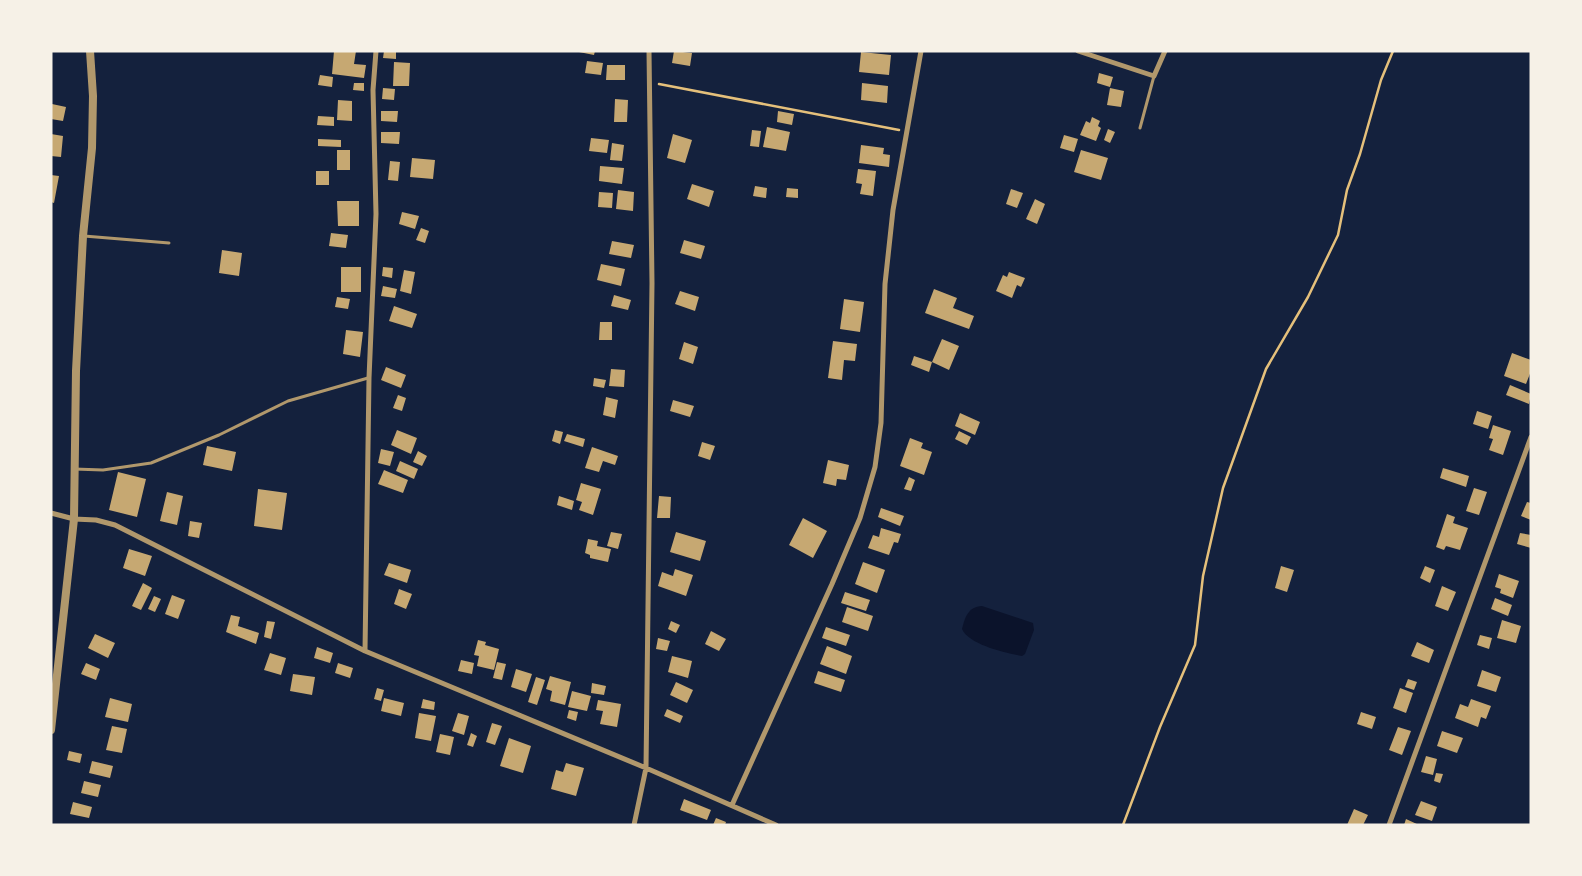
<svg xmlns="http://www.w3.org/2000/svg" width="1582" height="876" viewBox="0 0 1582 876" font-family="'Crimson Pro',serif">
<style>
.water{fill:#0b132b}
.building{fill:#c6a872}
.lines{fill:none;stroke-linecap:round;stroke-linejoin:round}
.path{stroke:#e5c07b;stroke-width:2.5}
.service{stroke:#b1986c;stroke-width:3}
.minor{stroke:#b1986c;stroke-width:5}
.tertiary{stroke:#b1986c;stroke-width:8}
</style>
<rect width="100%" height="100%" fill="#14213d"/>
<path class="water" d="M 982,606 L 1033,623 L 1034,630 L 1025,654 L 1022,656 C 1006,653 969,645 962,629 C 965,617 968,607 982,606 Z"/>
<path class="building" d="M 334,51 L 356,51 L 354,64 L 366,65 L 364,78 L 332,74 Z
M 384,51 L 396,51 L 396,59 L 383,58 Z
M 574,51 L 595,51 L 594,55 Z
M 674,51 L 692,53 L 690,66 L 672,63 Z
M 861,52 L 891,55 L 889,75 L 859,72 Z
M 587,61 L 603,63 L 601,75 L 585,73 Z
M 394,62 L 410,63 L 409,86 L 393,86 Z
M 607,65 L 625,65 L 625,80 L 606,80 Z
M 1099,73 L 1113,77 L 1110,87 L 1097,83 Z
M 320,75 L 333,77 L 332,87 L 318,85 Z
M 354,83 L 364,83 L 364,91 L 353,90 Z
M 862,83 L 888,86 L 887,103 L 861,100 Z
M 383,88 L 395,89 L 394,100 L 382,99 Z
M 1110,88 L 1124,91 L 1121,107 L 1107,105 Z
M 615,99 L 628,100 L 627,122 L 614,122 Z
M 338,100 L 352,101 L 352,121 L 337,120 Z
M 52,104 L 66,107 L 63,121 L 51,119 Z
M 381,111 L 398,111 L 397,122 L 381,121 Z
M 778,111 L 794,114 L 792,125 L 777,122 Z
M 318,116 L 334,117 L 334,126 L 317,125 Z
M 1092,117 L 1100,121 L 1098,126 L 1101,128 L 1096,141 L 1080,135 L 1086,121 L 1090,123 Z
M 767,127 L 790,132 L 786,151 L 763,147 Z
M 1108,129 L 1115,132 L 1110,143 L 1104,140 Z
M 752,130 L 761,131 L 759,147 L 750,146 Z
M 381,132 L 400,132 L 399,144 L 381,143 Z
M 51,134 L 63,136 L 61,157 L 51,156 Z
M 673,134 L 692,140 L 685,163 L 667,158 Z
M 1064,135 L 1078,139 L 1074,152 L 1060,148 Z
M 591,138 L 609,140 L 607,153 L 589,151 Z
M 318,139 L 341,140 L 341,147 L 318,146 Z
M 612,143 L 624,145 L 622,161 L 610,160 Z
M 861,145 L 884,148 L 883,154 L 890,155 L 889,167 L 859,163 Z
M 337,150 L 350,150 L 350,170 L 337,170 Z
M 1081,150 L 1108,158 L 1101,180 L 1074,172 Z
M 412,158 L 435,160 L 433,179 L 410,177 Z
M 390,161 L 400,162 L 398,181 L 388,180 Z
M 600,166 L 624,168 L 622,184 L 599,181 Z
M 858,169 L 876,171 L 873,196 L 860,194 L 862,184 L 856,183 Z
M 316,171 L 329,171 L 329,185 L 316,185 Z
M 51,175 L 59,176 L 54,203 L 51,202 Z
M 692,184 L 714,191 L 709,207 L 687,199 Z
M 755,186 L 767,188 L 766,198 L 753,196 Z
M 787,188 L 798,189 L 798,198 L 786,197 Z
M 1011,189 L 1023,193 L 1017,208 L 1006,204 Z
M 618,190 L 634,192 L 633,211 L 616,209 Z
M 599,192 L 613,193 L 612,208 L 598,207 Z
M 1035,199 L 1045,204 L 1037,224 L 1026,219 Z
M 337,201 L 359,201 L 359,226 L 338,226 Z
M 402,212 L 419,216 L 415,229 L 399,224 Z
M 421,228 L 429,231 L 425,243 L 416,240 Z
M 331,233 L 348,235 L 346,248 L 329,246 Z
M 684,240 L 705,246 L 701,259 L 680,253 Z
M 612,241 L 634,245 L 631,258 L 609,254 Z
M 222,250 L 242,253 L 239,276 L 219,273 Z
M 601,264 L 625,269 L 621,286 L 597,280 Z
M 341,267 L 361,267 L 361,292 L 341,292 Z
M 383,267 L 393,268 L 392,278 L 382,276 Z
M 404,270 L 415,272 L 411,294 L 400,291 Z
M 1009,272 L 1025,278 L 1021,287 L 1017,285 L 1012,298 L 996,291 L 1003,275 L 1007,277 Z
M 383,286 L 397,289 L 395,298 L 381,296 Z
M 934,289 L 957,298 L 953,308 L 974,316 L 969,329 L 925,313 Z
M 680,291 L 699,297 L 695,311 L 675,304 Z
M 614,295 L 631,300 L 628,310 L 611,306 Z
M 337,297 L 350,299 L 348,309 L 335,307 Z
M 844,299 L 864,302 L 860,332 L 840,329 Z
M 394,306 L 417,314 L 412,328 L 389,321 Z
M 600,322 L 612,322 L 612,340 L 599,340 Z
M 346,330 L 363,332 L 360,357 L 343,354 Z
M 942,339 L 959,346 L 949,370 L 932,362 Z
M 833,341 L 857,344 L 855,361 L 844,360 L 842,380 L 828,378 Z
M 684,342 L 698,347 L 693,364 L 679,359 Z
M 1512,353 L 1531,360 L 1531,371 L 1526,384 L 1504,376 Z
M 914,356 L 932,362 L 929,372 L 911,365 Z
M 386,367 L 406,375 L 401,388 L 381,380 Z
M 611,369 L 625,370 L 624,387 L 609,386 Z
M 594,378 L 606,380 L 604,388 L 593,386 Z
M 1510,385 L 1531,394 L 1529,404 L 1506,395 Z
M 398,395 L 406,398 L 402,411 L 393,408 Z
M 606,397 L 618,400 L 615,418 L 603,415 Z
M 673,400 L 694,406 L 690,417 L 670,411 Z
M 1477,411 L 1492,416 L 1488,429 L 1473,424 Z
M 960,413 L 980,422 L 975,435 L 955,426 Z
M 1493,425 L 1511,431 L 1503,455 L 1489,450 L 1493,439 L 1489,438 Z
M 397,430 L 417,438 L 411,454 L 391,445 Z
M 555,430 L 563,432 L 560,444 L 552,441 Z
M 959,431 L 971,437 L 967,445 L 955,439 Z
M 567,434 L 585,439 L 583,447 L 564,441 Z
M 910,438 L 923,443 L 921,448 L 932,452 L 924,475 L 900,466 Z
M 702,442 L 715,446 L 710,460 L 698,456 Z
M 207,446 L 236,452 L 232,471 L 203,465 Z
M 592,447 L 618,456 L 615,465 L 603,461 L 599,472 L 585,468 Z
M 381,449 L 394,452 L 390,466 L 378,463 Z
M 418,451 L 427,456 L 422,466 L 413,462 Z
M 828,460 L 849,465 L 846,480 L 837,479 L 836,486 L 823,483 Z
M 400,461 L 418,469 L 414,479 L 396,471 Z
M 1443,468 L 1469,476 L 1466,487 L 1440,478 Z
M 384,470 L 408,480 L 403,493 L 378,484 Z
M 118,472 L 146,479 L 137,517 L 109,510 Z
M 909,477 L 915,480 L 911,491 L 904,489 Z
M 581,483 L 601,489 L 593,515 L 579,510 L 582,502 L 576,500 Z
M 1474,488 L 1487,492 L 1479,515 L 1466,511 Z
M 258,489 L 287,493 L 282,530 L 254,526 Z
M 167,492 L 183,496 L 177,525 L 160,521 Z
M 559,496 L 574,501 L 572,510 L 557,505 Z
M 659,496 L 671,497 L 670,518 L 657,518 Z
M 1527,502 L 1531,503 L 1531,520 L 1521,516 Z
M 881,508 L 904,516 L 900,526 L 878,517 Z
M 1447,514 L 1455,517 L 1453,523 L 1468,528 L 1460,550 L 1446,546 L 1444,550 L 1436,547 Z
M 803,518 L 827,531 L 813,558 L 789,545 Z
M 190,521 L 202,523 L 199,538 L 188,536 Z
M 881,528 L 901,534 L 898,543 L 894,542 L 889,555 L 868,548 L 873,535 L 879,537 Z
M 611,532 L 622,534 L 618,549 L 607,546 Z
M 676,532 L 706,541 L 700,561 L 670,552 Z
M 1520,533 L 1531,535 L 1531,548 L 1517,544 Z
M 588,539 L 598,541 L 597,546 L 611,549 L 608,562 L 590,558 L 590,555 L 585,553 Z
M 129,549 L 152,556 L 145,576 L 123,568 Z
M 863,562 L 885,570 L 877,593 L 855,584 Z
M 389,563 L 411,570 L 407,583 L 384,575 Z
M 1281,566 L 1294,570 L 1287,592 L 1275,588 Z
M 1425,566 L 1435,570 L 1430,583 L 1420,578 Z
M 675,569 L 693,575 L 686,596 L 658,586 L 662,572 L 673,576 Z
M 1499,574 L 1519,581 L 1513,598 L 1500,593 L 1501,589 L 1495,587 Z
M 143,583 L 152,588 L 141,610 L 132,606 Z
M 1442,586 L 1456,592 L 1448,611 L 1435,606 Z
M 399,589 L 412,594 L 406,609 L 394,604 Z
M 845,592 L 870,600 L 866,611 L 841,603 Z
M 172,595 L 185,600 L 178,619 L 165,614 Z
M 154,596 L 161,599 L 155,612 L 148,609 Z
M 1495,598 L 1512,605 L 1508,616 L 1491,609 Z
M 847,607 L 873,616 L 868,631 L 842,622 Z
M 231,615 L 240,617 L 238,626 L 259,633 L 256,644 L 226,632 Z
M 1502,620 L 1521,626 L 1516,643 L 1497,638 Z
M 267,621 L 275,622 L 271,639 L 264,637 Z
M 671,621 L 680,625 L 676,633 L 668,629 Z
M 826,627 L 850,635 L 846,646 L 822,638 Z
M 711,631 L 726,639 L 719,651 L 705,644 Z
M 95,634 L 115,643 L 108,658 L 88,648 Z
M 1480,635 L 1492,638 L 1489,649 L 1477,645 Z
M 658,638 L 670,641 L 667,651 L 656,649 Z
M 478,640 L 486,642 L 485,645 L 499,649 L 494,670 L 477,666 L 479,656 L 474,655 Z
M 1417,642 L 1434,650 L 1429,663 L 1411,656 Z
M 827,646 L 852,656 L 846,674 L 820,664 Z
M 317,647 L 333,653 L 330,663 L 314,658 Z
M 270,653 L 286,658 L 281,675 L 264,670 Z
M 672,656 L 692,661 L 688,678 L 668,672 Z
M 461,660 L 474,663 L 472,674 L 458,671 Z
M 497,662 L 506,664 L 502,680 L 493,678 Z
M 86,663 L 100,669 L 96,680 L 81,674 Z
M 338,663 L 353,668 L 350,678 L 335,673 Z
M 516,669 L 532,674 L 526,692 L 511,687 Z
M 1482,670 L 1501,677 L 1496,692 L 1477,686 Z
M 818,671 L 845,680 L 841,692 L 814,683 Z
M 293,674 L 315,677 L 312,695 L 290,691 Z
M 550,676 L 571,682 L 565,705 L 550,701 L 552,691 L 546,689 Z
M 536,677 L 545,680 L 537,705 L 528,702 Z
M 1408,679 L 1417,682 L 1414,690 L 1405,687 Z
M 676,682 L 693,690 L 687,703 L 670,695 Z
M 592,683 L 606,686 L 604,695 L 591,693 Z
M 377,688 L 384,690 L 381,701 L 374,699 Z
M 1400,688 L 1413,693 L 1406,713 L 1393,708 Z
M 572,691 L 591,696 L 587,711 L 568,707 Z
M 110,698 L 132,704 L 128,722 L 105,717 Z
M 384,698 L 404,703 L 401,716 L 381,711 Z
M 423,699 L 435,702 L 434,710 L 421,708 Z
M 1471,699 L 1491,706 L 1486,719 L 1481,717 L 1478,727 L 1455,718 L 1460,704 L 1468,707 Z
M 598,700 L 621,704 L 617,727 L 600,724 L 603,711 L 596,710 Z
M 667,709 L 683,716 L 680,723 L 664,716 Z
M 569,710 L 578,712 L 576,721 L 567,718 Z
M 1361,712 L 1376,717 L 1372,729 L 1357,724 Z
M 419,713 L 436,716 L 431,741 L 415,738 Z
M 458,713 L 469,716 L 464,735 L 452,731 Z
M 492,723 L 502,726 L 495,745 L 486,742 Z
M 112,726 L 127,729 L 122,753 L 106,750 Z
M 1398,727 L 1411,731 L 1402,755 L 1389,750 Z
M 1442,731 L 1463,738 L 1457,753 L 1437,746 Z
M 471,733 L 477,736 L 473,747 L 467,745 Z
M 440,734 L 454,737 L 450,755 L 436,752 Z
M 509,738 L 531,746 L 523,773 L 500,766 Z
M 69,751 L 82,754 L 80,763 L 67,760 Z
M 1426,756 L 1437,759 L 1433,775 L 1421,772 Z
M 92,761 L 113,766 L 110,778 L 89,773 Z
M 566,763 L 584,768 L 576,796 L 551,789 L 556,770 L 563,772 Z
M 1436,773 L 1443,774 L 1440,783 L 1434,781 Z
M 84,781 L 101,785 L 98,797 L 81,793 Z
M 684,799 L 711,810 L 707,820 L 680,810 Z
M 1421,801 L 1437,807 L 1432,821 L 1415,815 Z
M 73,802 L 92,807 L 89,818 L 70,814 Z
M 1354,809 L 1368,815 L 1363,825 L 1347,825 Z
M 716,818 L 726,822 L 725,825 L 713,825 Z
M 1406,819 L 1419,825 L 1404,825 Z"/>
<g class="lines">
<path class="path" d="M 659,84 L 899,130
M 1123,825 L 1160,727 L 1195,645 L 1203,576 L 1223,488 L 1266,369 L 1308,297 L 1338,235 L 1347,190 L 1360,154 L 1381,80 L 1393,51"/>
<path class="service" d="M 1140,128 L 1154,76
M 84,236 L 169,243
M 74,469 L 103,470 L 151,463 L 219,435 L 288,401 L 368,378"/>
<path class="minor" d="M 1078,51 L 1154,76 L 1165,51
M 51,513 L 74,519 L 96,520 L 115,525 L 365,651 L 646,768 L 776,825
M 365,651 L 369,378 L 376,214 L 373,90 L 376,51
M 732,805 L 832,584 L 860,518 L 875,467 L 881,423 L 885,284 L 893,210 L 921,51
M 634,825 L 646,768 L 652,283 L 649,51
M 1389,825 L 1531,437"/>
<path class="tertiary" d="M 51,730 L 74,519 L 76,371 L 83,236 L 92,148 L 93,96 L 90,51"/>
</g>
<rect width="1582" height="876" fill="none" stroke="#f6f1e7" stroke-width="105"/>
</svg>
